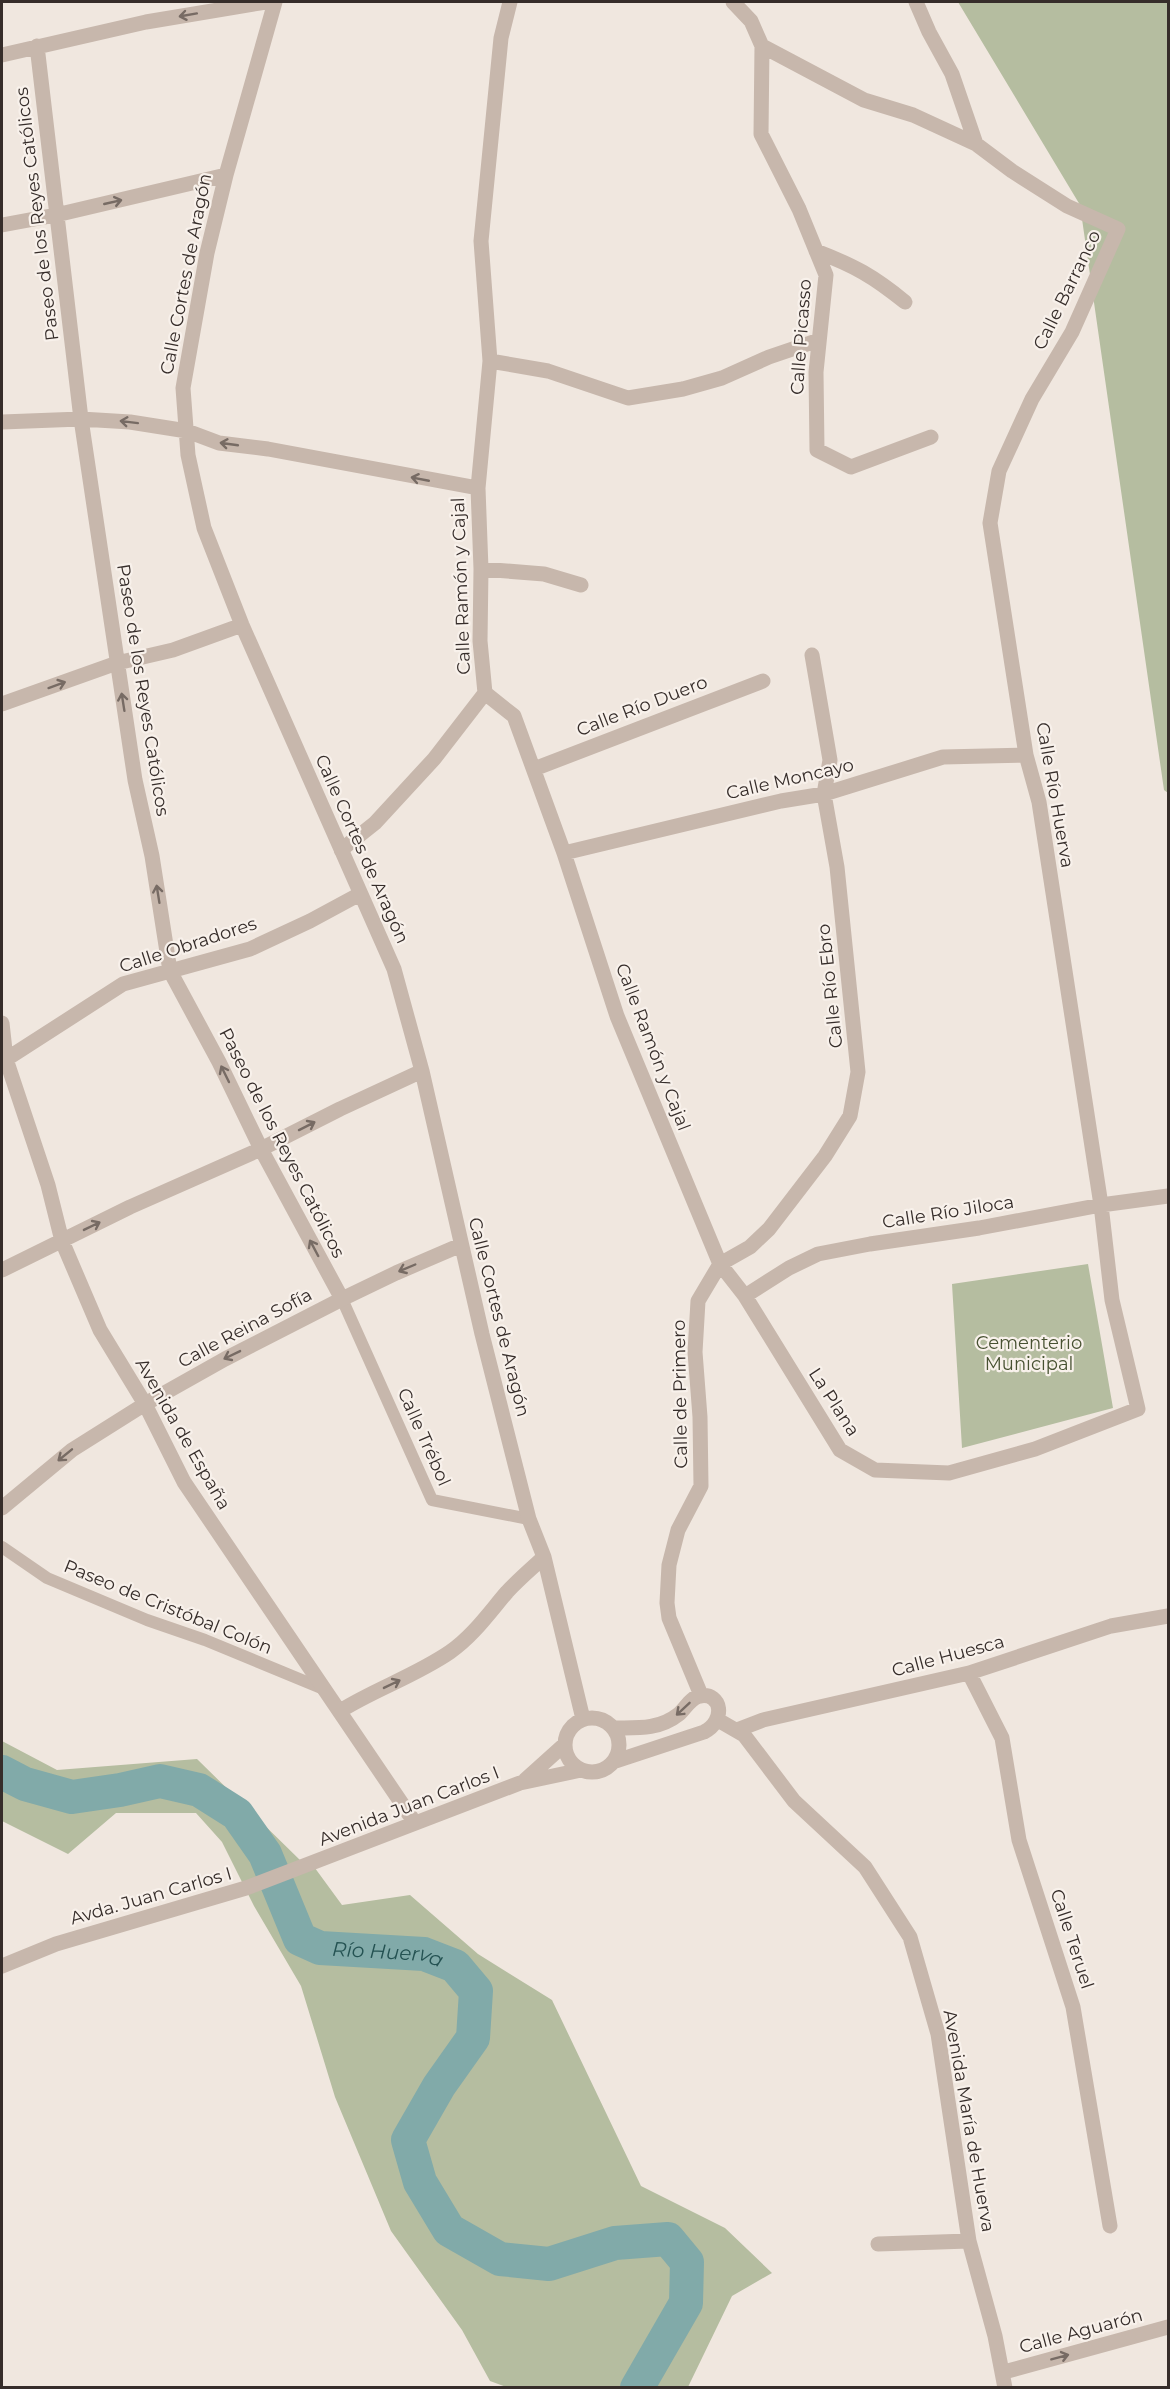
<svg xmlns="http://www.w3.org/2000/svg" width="1170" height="2389" viewBox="0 0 1170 2389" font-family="Montserrat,sans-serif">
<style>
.green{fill:#b5bda0}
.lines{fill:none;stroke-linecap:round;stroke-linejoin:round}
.river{stroke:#81aaa9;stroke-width:34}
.pedestrian{stroke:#c7b7ac;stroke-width:12}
.minor{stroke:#c7b7ac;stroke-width:15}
.oneway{stroke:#776b64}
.labels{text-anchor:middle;stroke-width:4.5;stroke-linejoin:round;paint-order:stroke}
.street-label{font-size:18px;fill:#362d2a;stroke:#f8f1eb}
.park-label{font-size:18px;fill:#475131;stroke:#f8f1eb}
.water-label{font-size:20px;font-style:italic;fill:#245252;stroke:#f8f1eb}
</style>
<rect width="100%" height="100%" fill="#f0e7df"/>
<path class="green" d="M 958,2 L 1168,2 L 1168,793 L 1164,790 L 1080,205 Z
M 1088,1264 L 1113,1408 L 962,1448 L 952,1284 Z
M 2,1741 L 57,1770 L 197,1759 L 302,1862 L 312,1864 L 342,1905 L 410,1895 L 478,1954 L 552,2000 L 641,2186 L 725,2228 L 772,2273 L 732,2296 L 688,2387 L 509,2388 L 490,2381 L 462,2330 L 391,2231 L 335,2097 L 301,1986 L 254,1906 L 222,1842 L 196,1813 L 116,1813 L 68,1854 L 2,1821 Z"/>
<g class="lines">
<path class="river" id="s1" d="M 2,1772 L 25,1784 L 72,1797 L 120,1790 L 160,1781 L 199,1790 L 237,1814 L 265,1854 L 300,1939 L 320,1948 L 424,1954 L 455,1966 L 476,1991 L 473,2038 L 439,2086 L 408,2140 L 420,2182 L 449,2230 L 500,2259 L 549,2264 L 615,2243 L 668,2239 L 687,2262 L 686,2303 L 637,2388"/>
<path class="pedestrian" d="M 342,1299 L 432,1500 L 529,1519
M 2,1547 L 47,1578 L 147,1620 L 205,1640 L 326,1690"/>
<path class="minor" d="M 275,2 L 226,175 L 207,253 L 183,388 L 188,455 L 204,528 L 242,625 L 394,969 L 422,1071 L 482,1334 L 529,1519 L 544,1557 L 583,1719
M 510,2 L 501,38 L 481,241 L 490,361 L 478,488 L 481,569 L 480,641 L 485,693 L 514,716 L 564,853 L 617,1016 L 720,1264 L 745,1296 L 840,1450 L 875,1470 L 949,1473 L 1035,1449 L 1138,1409 L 1112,1300 L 1101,1205 L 1039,802 L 1026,755 L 990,523 L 999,471 L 1032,399 L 1072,332 L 1118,229 L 1067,206 L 1012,171 L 976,144 L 952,74 L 929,32 L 916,2
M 733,2 L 751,21 L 762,46 L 864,100 L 913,115 L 976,144
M 37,46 L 81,419 L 135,780 L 152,856 L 170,971 L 219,1062 L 261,1149 L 342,1299
M 762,46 L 761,134 L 799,209 L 826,275 L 816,372 L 817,450 L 851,467 L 931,437
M 2,55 L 146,22 L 266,2
M 2,225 L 56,215 L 226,175
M 816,251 C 855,266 873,276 905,302
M 490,361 L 548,371 L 628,398 L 683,389 L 722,378 L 769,357 L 819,340
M 2,422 L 81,419 L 130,422 L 187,431 L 219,443 L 268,449 L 478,488
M 481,569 L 544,574 L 581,585
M 2,704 L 117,663 L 173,650 L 242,625
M 534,769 L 763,681
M 341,850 L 375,823 L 434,759 L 485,693
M 564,853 L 781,801 L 824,794 L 943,757 L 1026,755
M 2,1023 L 6,1059 L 48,1185 L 62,1241 L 100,1330 L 145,1404 L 184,1482 L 415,1823
M 2,1062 L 123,984 L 250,949 L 310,921 L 360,894
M 720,1264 L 750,1247 L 769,1229 L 825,1156 L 850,1116 L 858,1072 L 837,867 L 824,794 L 830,760 L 812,655
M 2,1270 L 130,1207 L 261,1149 L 340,1109 L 422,1071
M 745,1296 L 789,1268 L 818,1254 L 870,1244 L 979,1228 L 1101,1205 L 1168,1196
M 2,1508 L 72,1450 L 145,1404 L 225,1359 L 342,1299 L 396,1273 L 461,1245
M 969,1673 L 1002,1738 L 1019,1840 L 1073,2007 L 1110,2226
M 701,1695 L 669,1618 L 667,1603 L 669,1565 L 678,1530 L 701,1486 L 700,1417 L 695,1352 L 698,1301 L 720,1264
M 340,1711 C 375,1689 415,1676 450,1652 C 473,1636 489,1613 507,1592 C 518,1580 531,1569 544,1557
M565 1745a27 27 0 1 1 54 0a27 27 0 1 1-54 0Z
M 718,1720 L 744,1735 L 794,1801 L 865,1867 L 910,1937 L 938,2034 L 969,2241 L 995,2336 L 1005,2388
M 737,1730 L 763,1720 L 969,1673 L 1111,1626 L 1168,1616
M 613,1762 L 704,1732 C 726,1721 722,1692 700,1696 C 691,1697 685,1709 679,1714 C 659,1730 637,1728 613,1728
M 525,1780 L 565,1744
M 2,1966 L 56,1944 L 246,1888 L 520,1783 L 581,1770
M 878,2244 L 969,2241
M 1004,2372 L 1168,2327"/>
</g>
<defs><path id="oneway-shaft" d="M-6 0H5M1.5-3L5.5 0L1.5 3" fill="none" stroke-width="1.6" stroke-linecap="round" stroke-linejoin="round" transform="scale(1.5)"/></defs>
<g class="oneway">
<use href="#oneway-shaft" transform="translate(188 15) rotate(170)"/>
<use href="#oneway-shaft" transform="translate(113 202) rotate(-13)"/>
<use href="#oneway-shaft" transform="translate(129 422) rotate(-173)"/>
<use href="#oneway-shaft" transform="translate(229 444) rotate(-172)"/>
<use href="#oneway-shaft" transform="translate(420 479) rotate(-169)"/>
<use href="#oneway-shaft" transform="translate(57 685) rotate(-20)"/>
<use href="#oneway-shaft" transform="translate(123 702) rotate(-99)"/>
<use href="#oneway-shaft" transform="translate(158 894) rotate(-99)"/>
<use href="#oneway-shaft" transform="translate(225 1074) rotate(-116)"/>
<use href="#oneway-shaft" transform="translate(307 1126) rotate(-27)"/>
<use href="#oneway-shaft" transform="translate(92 1226) rotate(-26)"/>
<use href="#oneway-shaft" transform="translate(314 1248) rotate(-118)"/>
<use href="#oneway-shaft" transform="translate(407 1268) rotate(157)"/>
<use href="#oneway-shaft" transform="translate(232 1355) rotate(154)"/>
<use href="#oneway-shaft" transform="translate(65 1455) rotate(141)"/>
<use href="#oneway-shaft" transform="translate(392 1684) rotate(-26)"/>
<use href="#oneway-shaft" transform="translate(683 1709) rotate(137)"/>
<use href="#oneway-shaft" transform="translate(1060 2357) rotate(-15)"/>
</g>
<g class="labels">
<g class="street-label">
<text transform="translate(37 214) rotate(-97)" y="6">Paseo de los Reyes Católicos</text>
<text transform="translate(186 274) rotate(-79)" y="6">Calle Cortes de Aragón</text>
<text transform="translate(1067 290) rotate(-64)" y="6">Calle Barranco</text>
<text transform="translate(801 337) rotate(-86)" y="6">Calle Picasso</text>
<text transform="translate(461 586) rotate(-92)" y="6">Calle Ramón y Cajal</text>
<text transform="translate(143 690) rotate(81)" y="6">Paseo de los Reyes Católicos</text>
<text transform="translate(642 706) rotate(-21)" y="6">Calle Río Duero</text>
<text transform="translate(790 779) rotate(-13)" y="6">Calle Moncayo</text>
<text transform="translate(1055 795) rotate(80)" y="6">Calle Río Huerva</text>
<text transform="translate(362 849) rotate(66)" y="6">Calle Cortes de Aragón</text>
<text transform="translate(188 945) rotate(-18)" y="6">Calle Obradores</text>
<text transform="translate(830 986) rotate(-96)" y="6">Calle Río Ebro</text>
<text transform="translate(653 1047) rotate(69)" y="6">Calle Ramón y Cajal</text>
<text transform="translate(282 1143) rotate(63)" y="6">Paseo de los Reyes Católicos</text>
<text transform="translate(948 1212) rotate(-9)" y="6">Calle Río Jiloca</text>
<text transform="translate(499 1317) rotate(76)" y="6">Calle Cortes de Aragón</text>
<text transform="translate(245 1328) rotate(-28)" y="6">Calle Reina Sofía</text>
<text transform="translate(680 1394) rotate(-91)" y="6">Calle de Primero</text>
<text transform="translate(834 1402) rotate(57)" y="6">La Plana</text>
<text transform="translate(183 1434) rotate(60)" y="6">Avenida de España</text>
<text transform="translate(424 1437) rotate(66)" y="6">Calle Trébol</text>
<text transform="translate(168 1607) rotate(22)" y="6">Paseo de Cristóbal Colón</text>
<text transform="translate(948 1656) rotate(-15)" y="6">Calle Huesca</text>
<text transform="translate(409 1806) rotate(-21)" y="6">Avenida Juan Carlos I</text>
<text transform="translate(151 1896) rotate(-16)" y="6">Avda. Juan Carlos I</text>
<text transform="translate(1072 1939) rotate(72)" y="6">Calle Teruel</text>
<text transform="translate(969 2121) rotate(80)" y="6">Avenida María de Huerva</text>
<text transform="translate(1081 2331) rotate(-15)" y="6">Calle Aguarón</text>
</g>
<g class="park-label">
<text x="1029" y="1349">Cementerio<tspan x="1029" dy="21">Municipal</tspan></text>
</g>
<g class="water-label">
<text dy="7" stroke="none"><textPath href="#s1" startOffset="480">Río Huerva</textPath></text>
</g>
</g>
<rect width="1170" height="2389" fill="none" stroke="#362d2a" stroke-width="6"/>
</svg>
